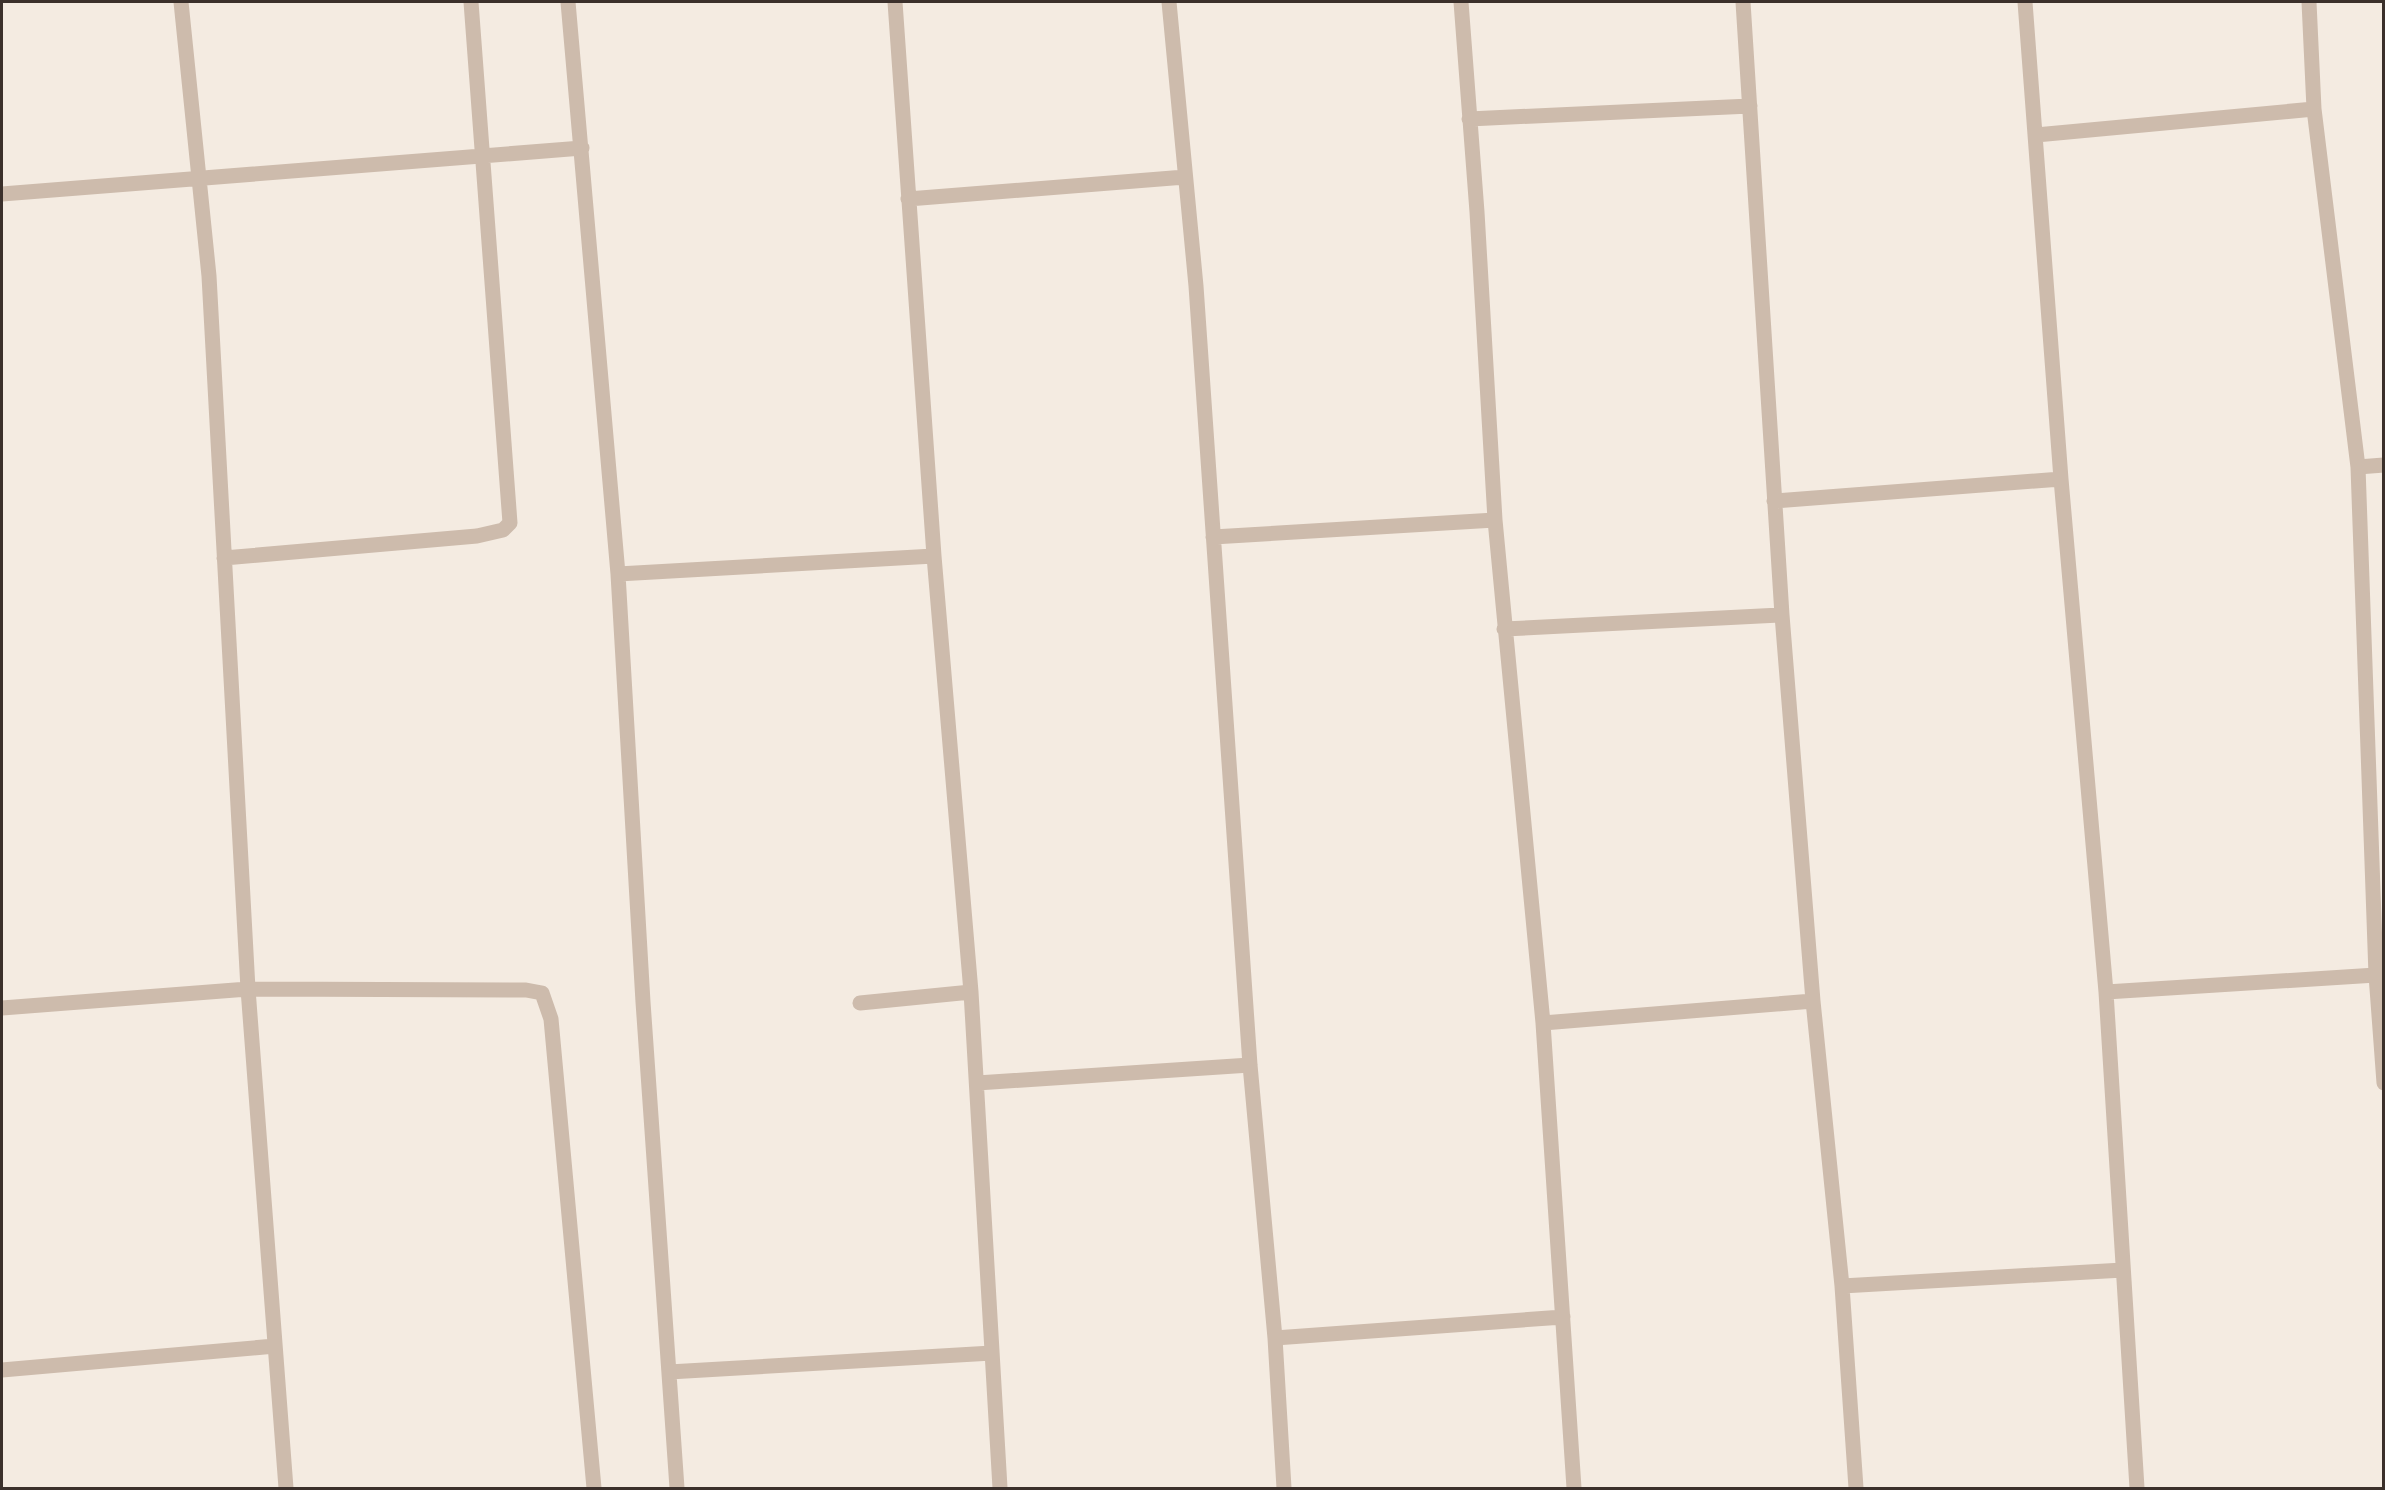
<svg xmlns="http://www.w3.org/2000/svg" width="2385" height="1490" viewBox="0 0 2385 1490" font-family="'Varela Round',sans-serif">
<style>
.lines{fill:none;stroke-linecap:round;stroke-linejoin:round}
.minor{stroke:#cdbbac;stroke-width:15}
</style>
<rect width="100%" height="100%" fill="#f4ebe1"/>
<g class="lines">
<path class="minor" d="M 181,2 L 209,276 L 248,989 L 286,1488
M 568,2 L 618,574 L 643,1002 L 677,1488
M 895,2 L 934,556 L 971,992 L 1000,1488
M 1169,2 L 1196,286 L 1250,1065 L 1275,1338 L 1284,1488
M 1461,2 L 1477,212 L 1495,520 L 1543,1023 L 1574,1488
M 1743,2 L 1782,615 L 1813,1001 L 1842,1286 L 1856,1488
M 2025,2 L 2061,479 L 2106,992 L 2137,1488
M 2309,2 L 2314,109 L 2358,467 L 2376,975 L 2384,1083
M 1469,119 L 1750,106
M 2036,135 L 2314,109
M 2,194 L 582,148
M 908,199 L 1185,177
M 2358,467 L 2384,465
M 1774,501 L 2061,479
M 1213,537 L 1495,520
M 224,558 L 477,536 L 503,530 L 510,523 L 471,2
M 618,574 L 934,556
M 1504,629 L 1782,615
M 2106,992 L 2376,975
M 860,1003 L 971,992
M 2,1008 L 248,989 L 526,990 L 542,993 L 551,1019 L 594,1488
M 1543,1023 L 1813,1001
M 977,1083 L 1250,1065
M 1842,1286 L 2123,1270
M 1275,1338 L 1563,1317
M 2,1370 L 275,1346
M 669,1372 L 992,1353"/>
</g>
<rect width="2385" height="1490" fill="none" stroke="#3b302b" stroke-width="6"/>
</svg>
